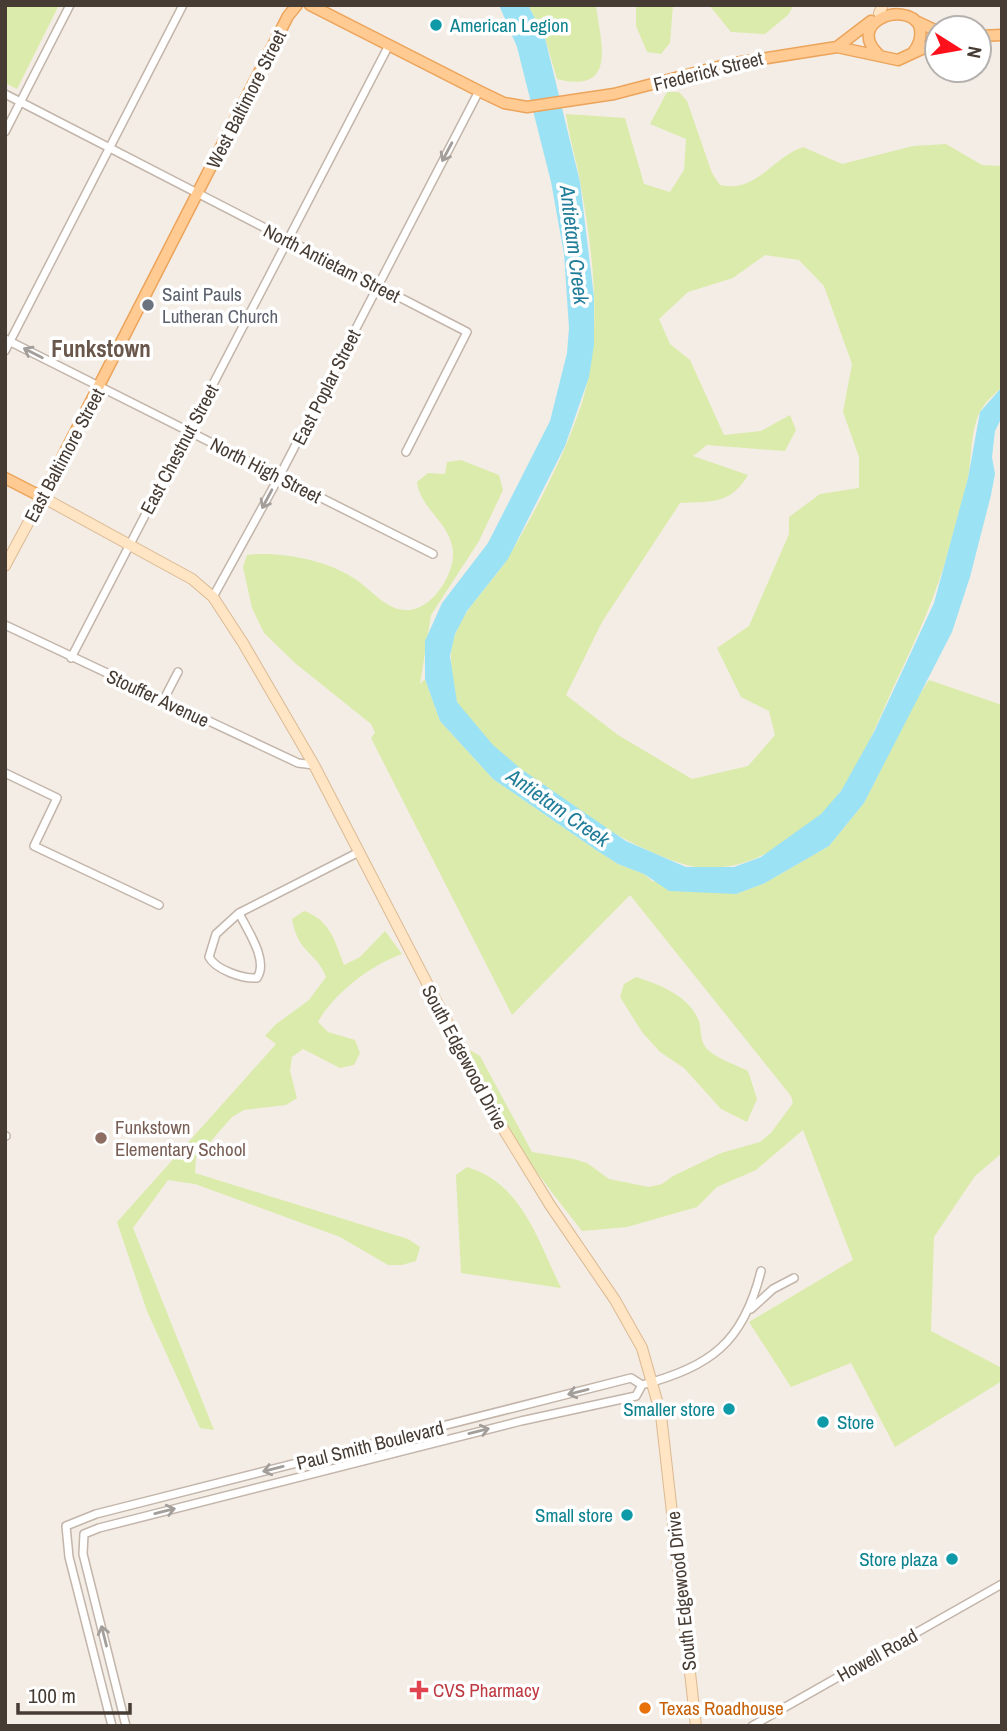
<svg xmlns="http://www.w3.org/2000/svg" width="1007" height="1731" viewBox="0 0 1007 1731" font-family="'Archivo Narrow',sans-serif">
<style>
.green{fill:#dbebab;fill-rule:evenodd}
.water{fill:#9ce2f5}
.lines{fill:none;stroke-linecap:round;stroke-linejoin:round}
.street-casing{stroke:#c3b5aa;stroke-width:10}
.secondary-casing{stroke:#dbba93;stroke-width:12}
.primary-casing{stroke:#eca45b;stroke-width:13}
.street{stroke:#fff;stroke-width:7}
.secondary{stroke:#ffe5c4;stroke-width:10}
.primary{stroke:#ffcb93;stroke-width:10}
.oneway{stroke:#a39e9a}
.culture-dot{fill:#0f9aa8;stroke:#fff;stroke-width:2.5}
.worship-dot{fill:#6b7280;stroke:#fff;stroke-width:2.5}
.education-dot{fill:#8d6e63;stroke:#fff;stroke-width:2.5}
.health-dot{fill:#e0444e;stroke:#fff;stroke-width:2.5}
.food-dot{fill:#e8710a;stroke:#fff;stroke-width:2.5}
.labels{text-anchor:middle;stroke-width:7;stroke-linejoin:round;paint-order:stroke}
.culture-label{font-size:19px;fill:#0d838f;stroke:#fff;text-anchor:end}
.street-label{font-size:19px;fill:#473c34;stroke:#fff}
.worship-label{font-size:19px;fill:#5b616d;stroke:#fff;text-anchor:start}
.education-label{font-size:19px;fill:#785e54;stroke:#fff;text-anchor:start}
.health-label{font-size:19px;fill:#be3a42;stroke:#fff;text-anchor:start}
.food-label{font-size:19px;fill:#c56008;stroke:#fff;text-anchor:start}
.water-label{font-size:21px;font-style:italic;fill:#217d99;stroke:#fff}
.quarter-label{font-size:23px;font-weight:bold;fill:#6a574b;stroke:#fff}
</style>
<rect width="100%" height="100%" fill="#f4ede5"/>
<path class="green" d="M 5,5 L 59,5 L 17,89 L 5,83 Z
M 528,5 L 596,5 C 600,40 619,95 557,79 L 545,38 Z
M 636,5 L 673,5 L 670,43 L 661,54 L 647,52 L 636,26 Z
M 709,5 L 794,5 L 788,15 L 765,34 L 731,32 Z
M 667,92 L 679,92 L 687,101 L 712,173 L 720,185 C 756,194 774,156 803,147 L 842,164 L 913,146 L 946,144 L 982,165 L 1002,166 L 1002,387 C 995,394 986,401 981,410 C 970,429 972,457 968,478 C 963,500 956,522 950,545 C 936,597 916,639 893,688 C 875,728 854,783 821,814 C 791,843 748,870 705,868 C 647,866 476,755 456,699 C 452,688 451,673 451,661 C 449,618 489,590 509,556 C 535,512 560,464 577,417 C 605,343 594,258 580,181 C 576,158 569,137 566,114 L 625,118 L 644,184 L 670,192 L 684,170 L 686,139 L 650,124 ZM 765,255 L 799,260 L 824,286 L 852,364 L 843,412 L 859,457 L 859,488 L 820,494 L 789,517 L 789,534 L 749,626 L 717,648 L 741,697 L 769,711 L 775,735 L 748,766 L 692,779 L 618,735 L 566,695 L 602,622 L 680,503 C 712,501 730,505 748,475 L 693,456 L 707,445 L 785,451 L 796,430 L 790,415 L 761,431 L 724,435 L 690,360 L 670,344 L 659,319 L 688,292 L 733,278 Z
M 461,460 L 499,475 L 503,490 L 479,541 L 431,615 L 420,684 L 425,679 L 440,721 L 493,779 L 596,850 L 618,864 L 644,874 L 652,881 L 736,894 L 765,883 L 829,846 L 864,803 L 916,700 L 929,680 L 1002,705 L 1002,1153 L 975,1176 L 934,1237 L 931,1331 L 1002,1368 L 1002,1381 L 895,1447 L 851,1363 L 791,1387 L 749,1322 L 853,1260 L 803,1130 L 756,1170 L 717,1187 L 697,1207 L 627,1227 L 582,1231 C 545,1184 483,1106 470,1050 L 480,1056 L 532,1152 L 574,1159 L 587,1163 L 609,1179 L 649,1187 L 662,1184 L 673,1176 L 721,1153 L 760,1142 L 771,1133 L 793,1103 L 791,1096 L 630,895 L 512,1015 L 371,738 L 375,733 L 371,724 L 295,663 L 264,633 L 252,608 L 243,567 L 247,555 C 280,551 327,560 355,579 C 369,588 386,609 404,610 C 430,613 455,575 453,551 C 450,522 420,509 417,482 L 428,473 L 445,474 L 447,462 Z
M 304,911 C 330,920 335,941 344,965 L 360,957 L 385,931 L 402,954 C 371,965 334,993 318,1022 L 328,1032 L 355,1040 L 360,1053 L 354,1065 L 340,1068 L 303,1049 L 292,1057 L 290,1071 L 297,1098 L 286,1105 L 244,1110 L 232,1117 L 196,1158 L 195,1173 L 408,1239 L 420,1247 L 416,1261 L 402,1265 L 388,1265 L 340,1237 L 195,1184 L 168,1180 L 133,1228 L 214,1430 L 200,1428 L 147,1311 L 117,1222 L 276,1044 L 265,1036 L 275,1025 L 309,1000 L 326,977 C 317,952 298,954 292,919 Z
M 636,977 C 659,984 694,998 700,1025 C 701,1034 701,1044 708,1050 C 718,1059 736,1065 748,1071 L 757,1099 L 747,1122 L 721,1109 L 684,1068 L 660,1052 L 642,1032 L 620,997 L 624,984 Z
M 467,1167 C 522,1183 538,1241 561,1288 L 461,1273 L 456,1175 Z"/>
<path class="water" d="M 499,5 L 528,5 L 545,38 L 580,182 L 594,297 L 594,345 L 589,377 L 565,446 L 508,559 L 467,611 L 455,634 L 450,656 L 457,702 L 493,745 L 521,769 L 626,841 L 686,867 L 734,867 L 761,857 L 821,814 L 841,791 L 874,732 L 934,603 L 968,478 L 980,412 L 1002,387 L 1002,417 L 995,431 L 992,457 L 995,474 L 991,495 L 970,577 L 952,632 L 864,803 L 829,846 L 765,883 L 736,894 L 669,891 L 644,874 L 618,864 L 596,850 L 493,779 L 440,721 L 425,679 L 425,641 L 442,603 L 488,543 L 550,421 L 567,353 L 569,328 L 564,254 L 551,182 L 517,47 Z"/>
<g class="lines">
<defs>
<path id="street" d="M 5,94 L 467,332 L 406,452
M 5,132 L 70,5
M 5,339 L 433,554
M 5,351 L 183,5
M 213,597 L 279,477 L 479,91
M 5,625 L 298,763 L 314,765
M 71,658 L 389,45
M 163,701 L 178,672
M 5,773 L 57,798 L 34,846 L 159,905
M 239,913 L 216,934 L 209,957 C 216,970 243,979 257,978 C 269,960 247,930 239,913 L 359,852
M 5,1136 L 6,1136
M 751,1309 L 773,1289 L 794,1278
M 112,1726 L 69,1557 L 66,1526 L 96,1514 L 631,1378 L 642,1385
M 126,1726 L 83,1554 L 84,1534 L 99,1528 L 521,1421 L 636,1396 L 642,1385 C 711,1366 743,1343 761,1271
M 752,1726 L 1002,1584"/>
<path id="secondary" d="M 879,13 L 883,5
M 5,566 L 42,497 L 192,579 L 213,597 L 243,643 L 314,765 L 499,1122 L 550,1205 L 615,1300 L 642,1348 L 661,1415 L 696,1726"/>
<path id="primary" d="M 310,5 L 479,91 L 504,103 L 527,107 L 614,94 L 729,64 L 837,47 L 898,60 L 937,42
M 918,22 L 937,31
M 979,36 L 1002,35
M 837,47 L 871,21
M 879,55 C 845,23 904,0 919,25 C 922,34 920,43 914,51
M 5,478 L 42,497 L 288,16 L 297,5"/>
</defs>
<use href="#street" class="street-casing"/>
<use href="#secondary" class="secondary-casing"/>
<use href="#primary" class="primary-casing"/>
<use href="#street" class="street"/>
<use href="#secondary" class="secondary"/>
<use href="#primary" class="primary"/>
</g>
<defs><path id="oneway-shaft" d="M-6 0H5M1.5-3L5.5 0L1.5 3" fill="none" stroke-width="1.6" stroke-linecap="round" stroke-linejoin="round" transform="scale(1.75)"/></defs>
<g class="oneway">
<use href="#oneway-shaft" transform="translate(447 152) rotate(118)"/>
<use href="#oneway-shaft" transform="translate(33 353) rotate(-153)"/>
<use href="#oneway-shaft" transform="translate(267 499) rotate(118)"/>
<use href="#oneway-shaft" transform="translate(578 1392) rotate(166)"/>
<use href="#oneway-shaft" transform="translate(479 1431) rotate(-14)"/>
<use href="#oneway-shaft" transform="translate(273 1469) rotate(166)"/>
<use href="#oneway-shaft" transform="translate(165 1511) rotate(-14)"/>
<use href="#oneway-shaft" transform="translate(104 1636) rotate(-104)"/>
</g>
<g class="culture-dot">
<circle cx="436" cy="25" r="7"/>
<circle cx="729" cy="1409" r="7"/>
<circle cx="823" cy="1422" r="7"/>
<circle cx="627" cy="1515" r="7"/>
<circle cx="952" cy="1559" r="7"/>
</g>
<circle class="worship-dot" cx="148" cy="305" r="7"/>
<circle class="education-dot" cx="101" cy="1138" r="7"/>
<path class="health-dot" d="M415.5 1679.5h7v7h7v7h-7v7h-7v-7h-7v-7h7z"/>
<circle class="food-dot" cx="645" cy="1708" r="7"/>
<g class="labels">
<g class="culture-label">
<text x="450" y="32" text-anchor="start">American Legion</text>
<text x="715" y="1416">Smaller store</text>
<text x="837" y="1429" text-anchor="start">Store</text>
<text x="613" y="1522">Small store</text>
<text x="938" y="1566">Store plaza</text>
</g>
<g class="street-label">
<text transform="translate(708 71) rotate(-14)" y="7">Frederick Street</text>
<text transform="translate(246 99) rotate(-63)" y="7">West Baltimore Street</text>
<text transform="translate(332 263) rotate(27)" y="7">North Antietam Street</text>
<text transform="translate(326 387) rotate(-63)" y="7">East Poplar Street</text>
<text transform="translate(179 449) rotate(-62)" y="7">East Chestnut Street</text>
<text transform="translate(64 455) rotate(-62)" y="7">East Baltimore Street</text>
<text transform="translate(266 470) rotate(27)" y="7">North High Street</text>
<text transform="translate(158 698) rotate(25)" y="7">Stouffer Avenue</text>
<text transform="translate(465 1057) rotate(62)" y="7">South Edgewood Drive</text>
<text transform="translate(370 1445) rotate(-14)" y="7">Paul Smith Boulevard</text>
<text transform="translate(681 1591) rotate(-96)" y="7">South Edgewood Drive</text>
<text transform="translate(877 1655) rotate(-29)" y="7">Howell Road</text>
</g>
<g class="worship-label">
<text x="162" y="301">Saint Pauls<tspan x="162" dy="22">Lutheran Church</tspan></text>
</g>
<g class="education-label">
<text x="115" y="1134">Funkstown<tspan x="115" dy="22">Elementary School</tspan></text>
</g>
<g class="health-label">
<text x="433" y="1697">CVS Pharmacy</text>
</g>
<g class="food-label">
<text x="659" y="1715">Texas Roadhouse</text>
</g>
<g class="water-label">
<text transform="translate(574 245) rotate(83)" y="7">Antietam Creek</text>
<text transform="translate(558 808) rotate(35)" y="7">Antietam Creek</text>
</g>
<g class="quarter-label">
<text x="101" y="357">Funkstown</text>
</g>
</g>
<rect width="1007" height="1731" fill="none" stroke="#473c34" stroke-width="14"/>
<g transform="translate(958 49) rotate(101)"><circle r="33" fill="#ffffff" stroke="#b5b1ae" stroke-width="2"/>
<path d="M0-5L12 26L0 18L-12 26Z" fill="#ff111b"/>
<text y="-10" font-size="19" font-weight="bold" text-anchor="middle" fill="#473c34">N</text>
</g>
<path d="M18 1703v10h112v-10" fill="none" stroke="#473c34" stroke-width="3.5"/>
<text x="28" y="1703" font-size="21" fill="#473c34" stroke="#ffffff" stroke-width="5" paint-order="stroke">100 m</text>
</svg>
